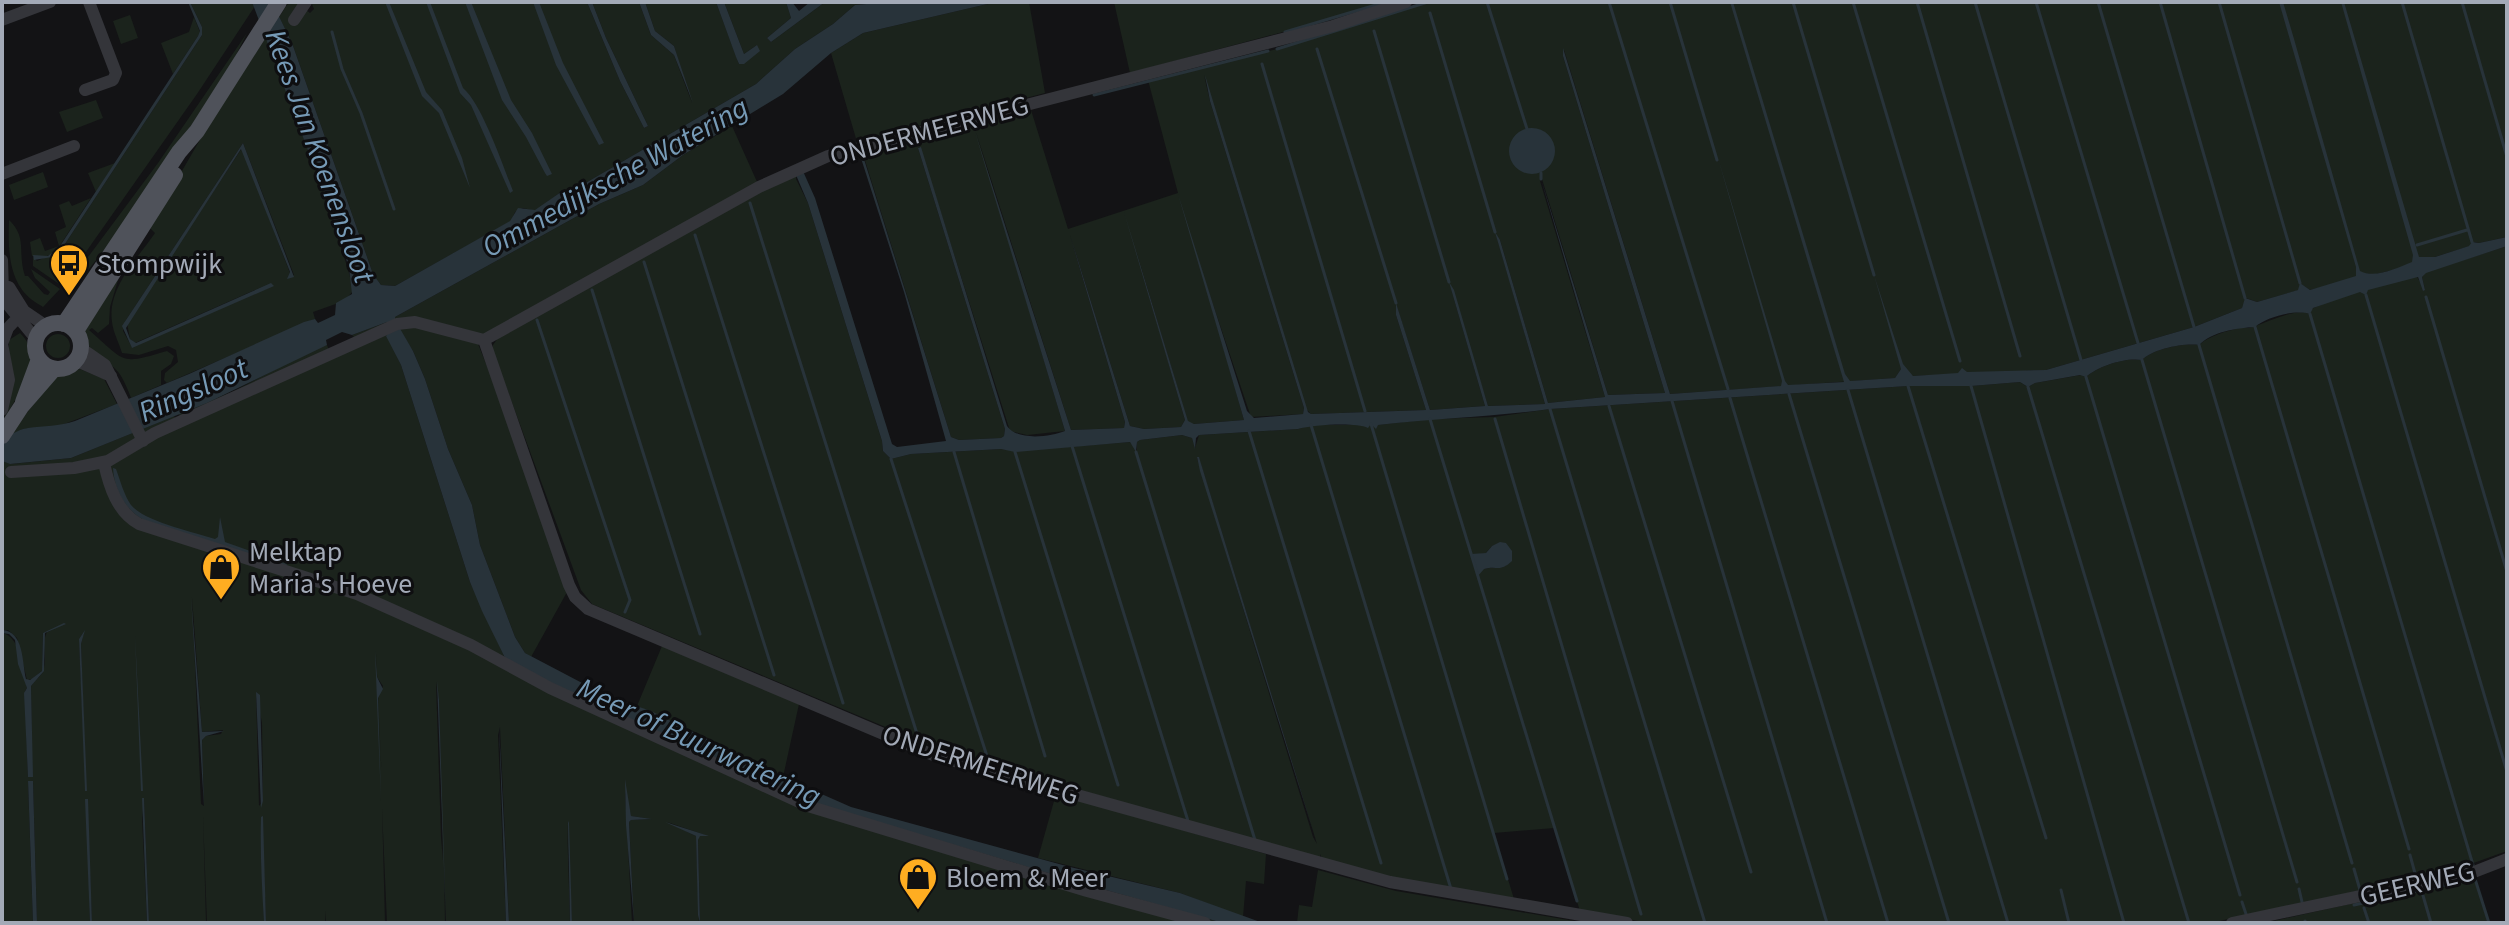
<svg xmlns="http://www.w3.org/2000/svg" width="2509" height="925" viewBox="0 0 2509 925" font-family="'Source Sans 3',sans-serif">
<style>
.green{fill:#1b231c;fill-rule:evenodd}
.water{fill:#28333a}
.lines{fill:none;stroke-linecap:round;stroke-linejoin:round}
.stream{stroke:#28333a;stroke-width:3}
.minor{stroke:#34353a;stroke-width:12}
.major{stroke:#4f525a;stroke-width:16}
.labels{text-anchor:middle;stroke-width:6;stroke-linejoin:round;paint-order:stroke}
.street-label{font-size:28px;fill:#a3aab7;stroke:#0e0e10}
.poi-label{font-size:28px;fill:#a3aab7;stroke:#0e0e10;text-anchor:start}
.water-label{font-size:30px;font-style:italic;fill:#769ab6;stroke:#0e0e10}
</style>
<rect width="100%" height="100%" fill="#131315"/>
<path class="green" d="M 190,2 L 252,2 L 255,6 L 197,94 L 62,286 L 33,266 L 33,257 L 37,261 L 61,250 L 202,35 L 202,27 Z
M 289,2 L 303,2 L 305,9 L 310,13 L 314,9 L 311,2 L 587,2 L 620,81 L 644,128 L 648,126 L 606,38 L 592,2 L 639,2 L 651,35 L 674,55 L 692,103 L 674,46 L 655,31 L 645,2 L 716,2 L 739,64 L 757,45 L 744,54 L 724,2 L 786,2 L 791,18 L 767,38 L 771,42 L 825,2 L 888,2 L 855,5 L 833,24 L 795,49 L 756,84 L 582,185 L 561,192 L 535,211 L 523,208 L 515,212 L 511,221 L 395,286 L 381,285 L 373,274 L 292,43 L 279,17 Z
M 996,2 L 1029,2 L 1045,93 L 857,142 L 831,53 L 863,33 Z
M 1114,2 L 1387,2 L 1346,15 L 1130,73 Z
M 1428,2 L 2507,2 L 2507,237 L 2479,243 L 2475,242 L 2470,246 L 2393,270 L 2310,290 L 2301,284 L 2299,290 L 2257,302 L 2246,298 L 2242,308 L 2194,327 L 2046,370 L 1913,376 L 1901,369 L 1895,378 L 1670,394 L 1564,50 L 1563,56 L 1665,393 L 1608,395 L 1542,179 L 1540,181 L 1605,397 L 1548,403 L 1500,240 L 1497,238 L 1545,404 L 1488,406 L 1450,285 L 1485,406 L 1430,410 L 1397,307 L 1396,315 L 1426,410 L 1311,414 L 1306,409 L 1204,75 L 1210,101 L 1304,408 L 1303,414 L 1251,417 L 1200,266 L 1244,420 L 1194,424 L 1188,422 L 1136,251 L 1185,420 L 1181,427 L 1144,429 L 1130,426 L 1070,235 L 1125,422 L 1124,428 L 1071,430 L 976,132 L 1065,431 L 1027,435 L 1010,431 L 920,147 L 918,148 L 1005,429 L 1004,436 L 1001,438 L 959,440 L 951,437 L 863,154 L 1031,110 L 1068,229 L 1178,193 L 1148,80 L 1277,49 Z
M 130,15 L 138,38 L 121,44 L 113,21 Z
M 194,17 L 200,32 L 198,36 L 173,74 L 161,43 L 189,32 Z
M 247,33 L 233,61 L 140,205 L 85,274 L 82,272 L 69,291 L 65,288 L 158,163 Z
M 266,37 L 329,206 L 354,290 L 344,301 L 313,312 L 315,319 L 167,383 L 164,380 L 165,373 L 178,362 L 176,350 L 168,346 L 139,355 L 122,353 C 119,343 113,332 112,322 C 107,288 138,258 155,233 L 150,228 L 157,214 L 208,126 ZM 243,143 L 294,275 L 288,278 L 290,273 L 242,148 L 127,323 L 130,339 L 135,343 L 271,283 L 132,347 L 123,331 L 126,320 Z
M 96,100 L 103,118 L 67,132 L 59,112 Z
M 732,126 L 758,184 L 484,335 L 395,320 L 395,317 L 599,204 L 643,185 L 683,155 Z
M 115,163 L 96,192 L 88,173 Z
M 43,172 L 48,187 L 14,200 L 9,185 Z
M 797,172 L 796,179 L 808,203 L 882,441 L 883,451 L 891,459 L 911,454 L 1001,449 L 1017,451 L 1130,442 L 1137,451 L 1137,442 L 1140,440 L 1182,435 L 1192,438 L 1195,448 L 1199,435 L 1298,429 L 1311,425 L 1378,425 L 1430,419 L 1494,417 L 1550,409 L 1908,386 L 1971,386 L 2020,382 L 2028,387 L 2035,383 L 2081,375 L 2086,377 C 2098,366 2126,357 2142,360 C 2153,349 2183,343 2199,345 C 2209,336 2226,331 2240,328 C 2244,327 2248,329 2252,327 C 2270,322 2287,311 2307,312 C 2327,298 2392,281 2417,277 L 2425,290 L 2422,277 L 2426,272 L 2507,246 L 2507,851 L 2454,870 L 2210,923 L 1650,923 L 1580,911 L 1554,828 L 1494,833 L 1514,899 L 1385,877 L 1322,859 L 1320,854 L 1320,859 L 1052,782 L 919,741 L 592,604 L 581,590 L 493,351 L 493,345 L 498,338 ZM 1197,458 L 1199,458 L 1317,844 L 1313,837 ZM 1506,543 L 1512,560 C 1499,573 1498,565 1484,569 L 1474,555 L 1486,553 L 1492,546 Z
M 91,198 L 55,253 L 47,256 L 32,256 L 30,242 L 40,238 L 45,251 L 59,246 L 55,232 L 66,227 L 59,205 L 69,201 L 72,206 Z
M 9,220 C 28,238 17,253 25,276 L 28,276 L 44,294 L 48,295 L 50,292 L 35,278 L 31,269 L 60,289 L 43,307 C 41,305 37,304 35,302 C 8,284 8,249 9,220 Z
M 119,277 L 110,307 L 109,324 L 98,333 L 92,328 L 89,330 C 127,363 119,365 167,351 L 174,356 L 171,364 L 161,371 L 161,385 L 131,398 C 128,390 124,380 119,373 C 107,358 86,353 84,332 Z
M 387,322 L 391,331 L 387,336 L 401,365 L 470,582 L 505,658 L 807,801 L 1095,887 L 1223,923 L 700,923 L 698,840 L 699,836 L 705,835 L 667,822 L 696,836 L 699,923 L 634,923 L 629,822 L 631,820 L 651,819 L 631,816 L 625,790 L 632,923 L 572,923 L 567,822 L 570,923 L 509,923 L 500,727 L 498,735 L 506,923 L 446,923 L 444,864 L 445,923 L 387,923 L 382,808 L 385,923 L 326,923 L 325,911 L 325,923 L 266,923 L 262,816 L 264,923 L 207,923 L 203,815 L 206,923 L 149,923 L 144,799 L 142,818 L 147,923 L 92,923 L 87,799 L 90,923 L 37,923 L 33,782 L 28,782 L 33,923 L 2,923 L 2,633 C 22,637 22,671 27,688 L 25,691 L 28,776 L 32,777 L 31,686 C 35,680 43,675 44,668 C 47,656 41,644 47,632 L 55,629 L 43,633 L 42,671 L 32,679 L 27,680 L 17,638 L 8,630 L 2,630 L 2,461 L 11,464 L 71,458 L 174,416 L 176,419 L 180,417 L 179,414 L 234,391 L 320,346 L 327,345 L 329,350 L 354,337 L 352,335 ZM 192,597 L 202,732 L 223,730 L 221,734 L 206,736 L 202,740 L 204,806 L 201,804 ZM 84,632 L 81,644 L 86,791 L 79,639 ZM 376,651 L 377,677 L 383,686 L 378,698 L 382,783 ZM 436,682 L 439,700 L 443,861 L 441,837 ZM 256,693 L 262,723 L 263,801 L 259,806 Z
M 410,325 L 478,344 L 489,371 L 567,592 L 531,657 L 525,653 L 515,637 L 480,545 L 472,505 L 448,449 L 425,379 L 413,351 L 398,328 Z
M 20,333 C 47,358 15,398 2,423 L 7,411 L 9,340 Z
M46 346a12 12 0 1 1 24 0a12 12 0 1 1-24 0Z
M 80,369 L 104,379 L 117,404 L 59,426 L 23,429 L 13,434 L 13,431 L 55,376 Z
M 662,646 L 799,704 L 783,777 L 704,736 L 637,706 Z
M 1056,794 L 1266,854 L 1264,884 L 1246,881 L 1243,917 L 1180,893 L 1038,858 Z
M 1318,870 L 1396,891 L 1586,923 L 1297,923 L 1299,905 L 1312,907 Z
M 2475,876 L 2489,923 L 2265,923 Z"/>
<path class="water" d="M 188,2 L 190,2 L 202,27 L 202,35 L 61,250 L 52,257 L 34,260 L 33,255 L 48,256 L 60,246 L 198,36 L 200,31 Z
M 252,2 L 272,2 L 292,43 L 373,274 L 381,285 L 395,286 L 510,221 L 518,208 L 535,210 L 561,192 L 582,185 L 756,84 L 795,49 L 833,24 L 855,5 L 888,2 L 996,2 L 863,33 L 831,53 L 783,94 L 683,155 L 643,185 L 599,204 L 395,317 L 395,320 L 413,351 L 425,379 L 448,449 L 472,505 L 480,545 L 515,637 L 525,653 L 605,695 L 651,711 L 783,777 L 851,807 L 1070,867 L 1180,893 L 1263,923 L 1223,923 L 1095,887 L 807,801 L 541,678 L 505,658 L 482,611 L 470,582 L 401,365 L 386,336 L 391,331 L 387,322 L 352,335 L 342,332 L 326,340 L 327,345 L 207,403 L 71,458 L 10,464 L 2,461 L 2,434 C 19,434 15,430 28,428 C 44,426 59,426 75,421 L 189,374 L 304,322 L 315,319 L 318,323 L 335,315 L 336,303 L 352,294 L 349,268 L 329,206 Z
M 385,2 L 389,2 L 426,92 L 442,110 L 462,158 L 470,188 L 439,113 L 422,96 Z
M 426,2 L 430,2 L 463,88 C 482,104 503,166 513,191 L 510,193 L 471,105 L 460,93 Z
M 465,2 L 471,2 L 511,100 L 532,133 L 552,174 L 547,176 L 545,173 L 526,137 L 502,100 Z
M 533,2 L 539,2 L 563,63 L 604,143 L 599,145 L 556,65 Z
M 587,2 L 592,2 L 606,38 L 648,126 L 644,128 L 620,81 Z
M 639,2 L 645,2 L 655,31 L 674,46 L 693,103 L 674,55 L 651,35 Z
M 716,2 L 724,2 L 744,54 L 757,45 L 760,51 L 744,64 L 739,64 L 736,57 Z
M 786,2 L 792,2 L 799,11 L 810,2 L 825,2 L 771,42 L 767,38 L 791,18 Z
M 1730,2 L 1733,2 L 1845,374 L 1850,381 L 1895,378 L 1901,369 L 1874,275 L 1903,364 L 1913,376 L 1958,373 L 1962,368 L 1967,372 L 2046,370 L 2194,327 L 2242,308 L 2245,298 L 2257,302 L 2298,290 L 2300,283 L 2310,290 L 2356,276 L 2356,267 L 2279,2 L 2283,2 L 2294,39 L 2360,271 C 2375,279 2397,268 2412,262 L 2413,255 L 2341,2 L 2344,2 L 2419,257 L 2435,257 L 2469,246 L 2472,242 L 2479,243 L 2507,237 L 2507,246 L 2426,273 L 2422,277 L 2425,290 L 2423,291 L 2418,277 L 2368,290 L 2366,295 L 2360,292 L 2313,308 L 2310,314 C 2296,309 2266,317 2255,327 C 2236,328 2212,332 2199,345 C 2183,343 2153,349 2142,360 C 2126,357 2098,366 2086,377 L 2080,375 L 2035,383 L 2028,387 L 2020,382 L 1971,386 L 1908,386 L 1550,409 C 1493,417 1436,418 1378,425 L 1376,429 L 1371,424 L 1368,428 C 1355,422 1313,425 1298,429 L 1199,435 L 1196,438 L 1195,449 L 1192,438 L 1182,435 L 1140,440 L 1137,442 L 1136,452 L 1130,442 L 1015,452 L 1001,449 L 911,454 L 891,459 L 883,451 L 882,441 L 808,203 L 796,175 L 802,169 L 815,198 L 892,444 L 897,447 L 946,441 L 904,292 L 859,152 L 955,128 L 956,130 L 866,152 L 863,156 L 951,437 L 959,440 L 1001,438 L 1004,436 L 1005,429 L 918,148 L 921,147 L 1007,426 C 1017,441 1050,437 1065,431 L 975,132 L 1071,430 L 1124,428 L 1125,422 L 1070,235 L 1130,426 L 1144,429 L 1181,427 L 1185,420 L 1124,212 L 1188,421 L 1194,424 L 1244,420 L 1178,194 L 1247,411 L 1254,418 L 1303,414 L 1304,408 L 1210,101 L 1205,75 L 1308,412 L 1311,414 L 1426,410 L 1396,315 L 1396,303 L 1430,410 L 1485,406 L 1449,282 L 1454,290 L 1488,406 L 1545,404 L 1495,232 L 1500,240 L 1548,403 L 1605,397 L 1541,179 L 1608,395 L 1665,393 L 1563,56 L 1563,48 L 1670,394 L 1781,386 L 1782,381 L 1718,158 L 1785,381 L 1788,385 L 1844,382 Z
M1509 151a23 23 0 1 1 46 0a23 23 0 1 1-46 0Z
M 243,143 L 294,277 L 287,279 L 290,272 L 241,149 L 126,328 L 130,339 L 136,343 L 271,283 L 274,286 L 132,348 L 122,326 Z
M 1197,457 L 1199,457 L 1314,834 L 1200,471 Z
M 113,468 L 116,469 C 120,480 124,495 131,505 C 145,522 194,532 215,539 L 218,537 L 220,517 L 225,542 L 287,564 L 286,566 L 144,520 C 125,510 114,489 113,468 Z
M 1500,542 L 1506,543 L 1512,551 L 1512,561 C 1499,573 1498,565 1484,569 L 1478,576 L 1471,554 L 1486,553 L 1492,546 Z
M 191,597 L 202,732 L 224,731 L 206,736 L 202,740 L 204,807 Z
M 64,623 L 66,624 L 45,633 L 44,671 L 31,686 L 33,777 L 28,777 L 24,693 L 27,688 L 18,664 L 15,640 L 9,634 L 2,633 L 2,630 C 24,631 22,662 26,679 L 30,680 L 42,671 L 43,633 Z
M 85,630 L 81,644 L 87,791 L 85,791 L 79,639 Z
M 135,635 L 143,791 L 141,791 Z
M 375,651 L 377,677 L 383,689 L 378,698 L 381,801 Z
M 437,681 L 439,700 L 446,923 Z
M 256,692 L 260,695 L 263,801 L 261,808 Z
M 499,725 L 509,923 L 506,923 Z
M 625,779 L 631,816 L 652,819 L 631,820 L 629,822 L 634,923 L 626,825 Z
M 28,781 L 33,781 L 37,923 L 33,923 Z
M 142,798 L 144,798 L 149,923 L 147,923 Z
M 85,799 L 88,799 L 92,923 L 90,923 Z
M 263,816 L 266,923 L 264,923 C 262,888 260,852 261,817 Z
M 568,821 L 569,823 L 572,923 L 570,923 Z
M 665,822 L 709,836 L 700,836 L 698,840 L 700,923 L 698,915 L 696,836 Z"/>
<g class="lines">
<path class="stream" d="M 1487,2 L 1527,129
M 1609,2 L 1728,389
M 1670,2 L 1717,160
M 1793,2 L 1874,275
M 1853,2 L 1960,361
M 1917,2 L 2020,356
M 1975,2 L 2081,360
M 2036,2 L 2138,343
M 2098,2 L 2194,327
M 2160,2 L 2245,298
M 2219,2 L 2300,283
M 2402,2 L 2472,242
M 2462,2 L 2507,157
M 1430,13 L 1495,232
M 1374,31 L 1449,282
M 332,32 L 342,69 L 361,113 L 394,209
M 1285,32 L 1386,2
M 1277,49 L 1428,2
M 1317,49 L 1396,303
M 1262,64 L 1365,411
M 1094,95 L 1268,51
M 1541,173 L 1541,179
M 750,203 L 919,740
M 695,235 L 843,703
M 2417,245 L 2467,230
M 644,262 L 774,675
M 592,290 L 700,634
M 2366,295 L 2507,772
M 2426,297 L 2507,572
M 2310,314 L 2473,865
M 537,320 L 630,600 L 625,612
M 2255,327 L 2409,849
M 2199,345 L 2352,863
M 2142,360 L 2297,882
M 2086,377 L 2240,895
M 1908,386 L 2046,838
M 1971,386 L 2124,923
M 2028,387 L 2189,923
M 1848,390 L 2008,923
M 1789,394 L 1949,923
M 1730,398 L 1888,923
M 1672,401 L 1827,923
M 1609,406 L 1751,872
M 1550,409 L 1705,923
M 1430,419 L 1577,901
M 1495,419 L 1641,914
M 1371,424 L 1507,879
M 1311,425 L 1451,889
M 1249,431 L 1381,863
M 1072,446 L 1188,821
M 954,452 L 1045,756
M 1015,452 L 1118,785
M 1136,452 L 1255,840
M 891,459 L 987,756
M 2410,855 L 2416,877
M 2354,869 L 2360,890
M 2299,889 L 2302,902
M 2061,890 L 2069,923
M 2422,892 L 2431,923
M 2408,893 L 2475,879 L 2489,923
M 2242,902 L 2246,914
M 2354,905 L 2400,895
M 2364,908 L 2369,923
M 2305,921 L 2306,923"/>
<path class="minor" d="M 2,20 L 50,2
M 294,20 L 306,2
M 85,90 L 113,80 L 116,73 L 89,2
M 2,174 L 74,146
M 2,260 L 3,292 L 8,305 L 36,339
M 9,287 L 24,311 L 46,326
M 484,340 L 569,585 L 575,597 L 588,609 L 933,755 L 1390,882 L 1627,923
M 82,349 L 105,365 L 143,441
M 77,361 L 111,376
M 2,410 L 9,380 L 2,344 L 8,328 L 24,311
M 104,463 C 109,486 117,512 139,524 L 357,594 L 471,645 L 550,688 L 808,806 L 1087,891 L 1205,923
M 11,472 L 74,468 L 108,461 L 155,433 L 397,324 L 415,322 L 484,340 L 759,187 L 828,156 L 1333,26 L 1406,2
M 2232,923 L 2474,872 L 2507,859"/>
<path class="major" d="M35 346a23 23 0 1 1 46 0a23 23 0 1 1-46 0Z
M 64,324 L 179,152 L 197,131 L 279,2
M 76,331 L 175,175
M 23,402 L 39,359
M 2,436 L 21,407 L 54,369"/>
</g>
<defs>
<symbol id="bus-pin" viewBox="-11 -11 22 30"><path d="M0 17L-7.5 6A9.5 9.5 0 1 1 7.5 6Z" fill="#ffad21" stroke="#0e0e10"/><path d="M-5-6H5V4H4V6H2V4H-2V6H-4V4H-5ZM-3.5-4V0h7V-4ZM-3.5 1.2v1.5H-2V1.2ZM2 1.2v1.5H3.5V1.2Z" fill="#111"/></symbol>
<symbol id="shop-pin" viewBox="-11 -11 22 30"><path d="M0 17L-7.5 6A9.5 9.5 0 1 1 7.5 6Z" fill="#ffad21" stroke="#0e0e10"/><path d="M-5-2.5h2.3a2.7 3.5 0 0 1 5.4 0H5L5.5 6h-11ZM-1.5-2.5h3a1.5 2.3 0 0 0-3 0Z" fill="#111"/></symbol>
</defs>
<g fill-rule="evenodd">
<use href="#bus-pin" x="47" y="241" width="44" height="60"/>
<use href="#shop-pin" x="199" y="545" width="44" height="60"/>
<use href="#shop-pin" x="896" y="855" width="44" height="60"/>
</g>
<g class="labels">
<g class="street-label">
<text transform="translate(929 130) rotate(-15)" y="10">ONDERMEERWEG</text>
<text transform="translate(981 764) rotate(18)" y="10">ONDERMEERWEG</text>
<text transform="translate(2417 883) rotate(-13)" y="10">GEERWEG</text>
</g>
<g class="poi-label">
<text x="97" y="273">Stompwijk</text>
<text x="249" y="561">Melktap<tspan x="249" dy="32">Maria's Hoeve</tspan></text>
<text x="946" y="887">Bloem &amp; Meer</text>
</g>
<g class="water-label">
<text transform="translate(320 156) rotate(70)" y="10">Kees Jan Koenensloot</text>
<text transform="translate(615 177) rotate(-29)" y="10">Ommedijksche Watering</text>
<text transform="translate(193 390) rotate(-24)" y="10">Ringsloot</text>
<text transform="translate(699 742) rotate(25)" y="10">Meer of Buurwatering</text>
</g>
</g>
<rect width="2509" height="925" fill="none" stroke="#a3aab7" stroke-width="8"/>
</svg>
